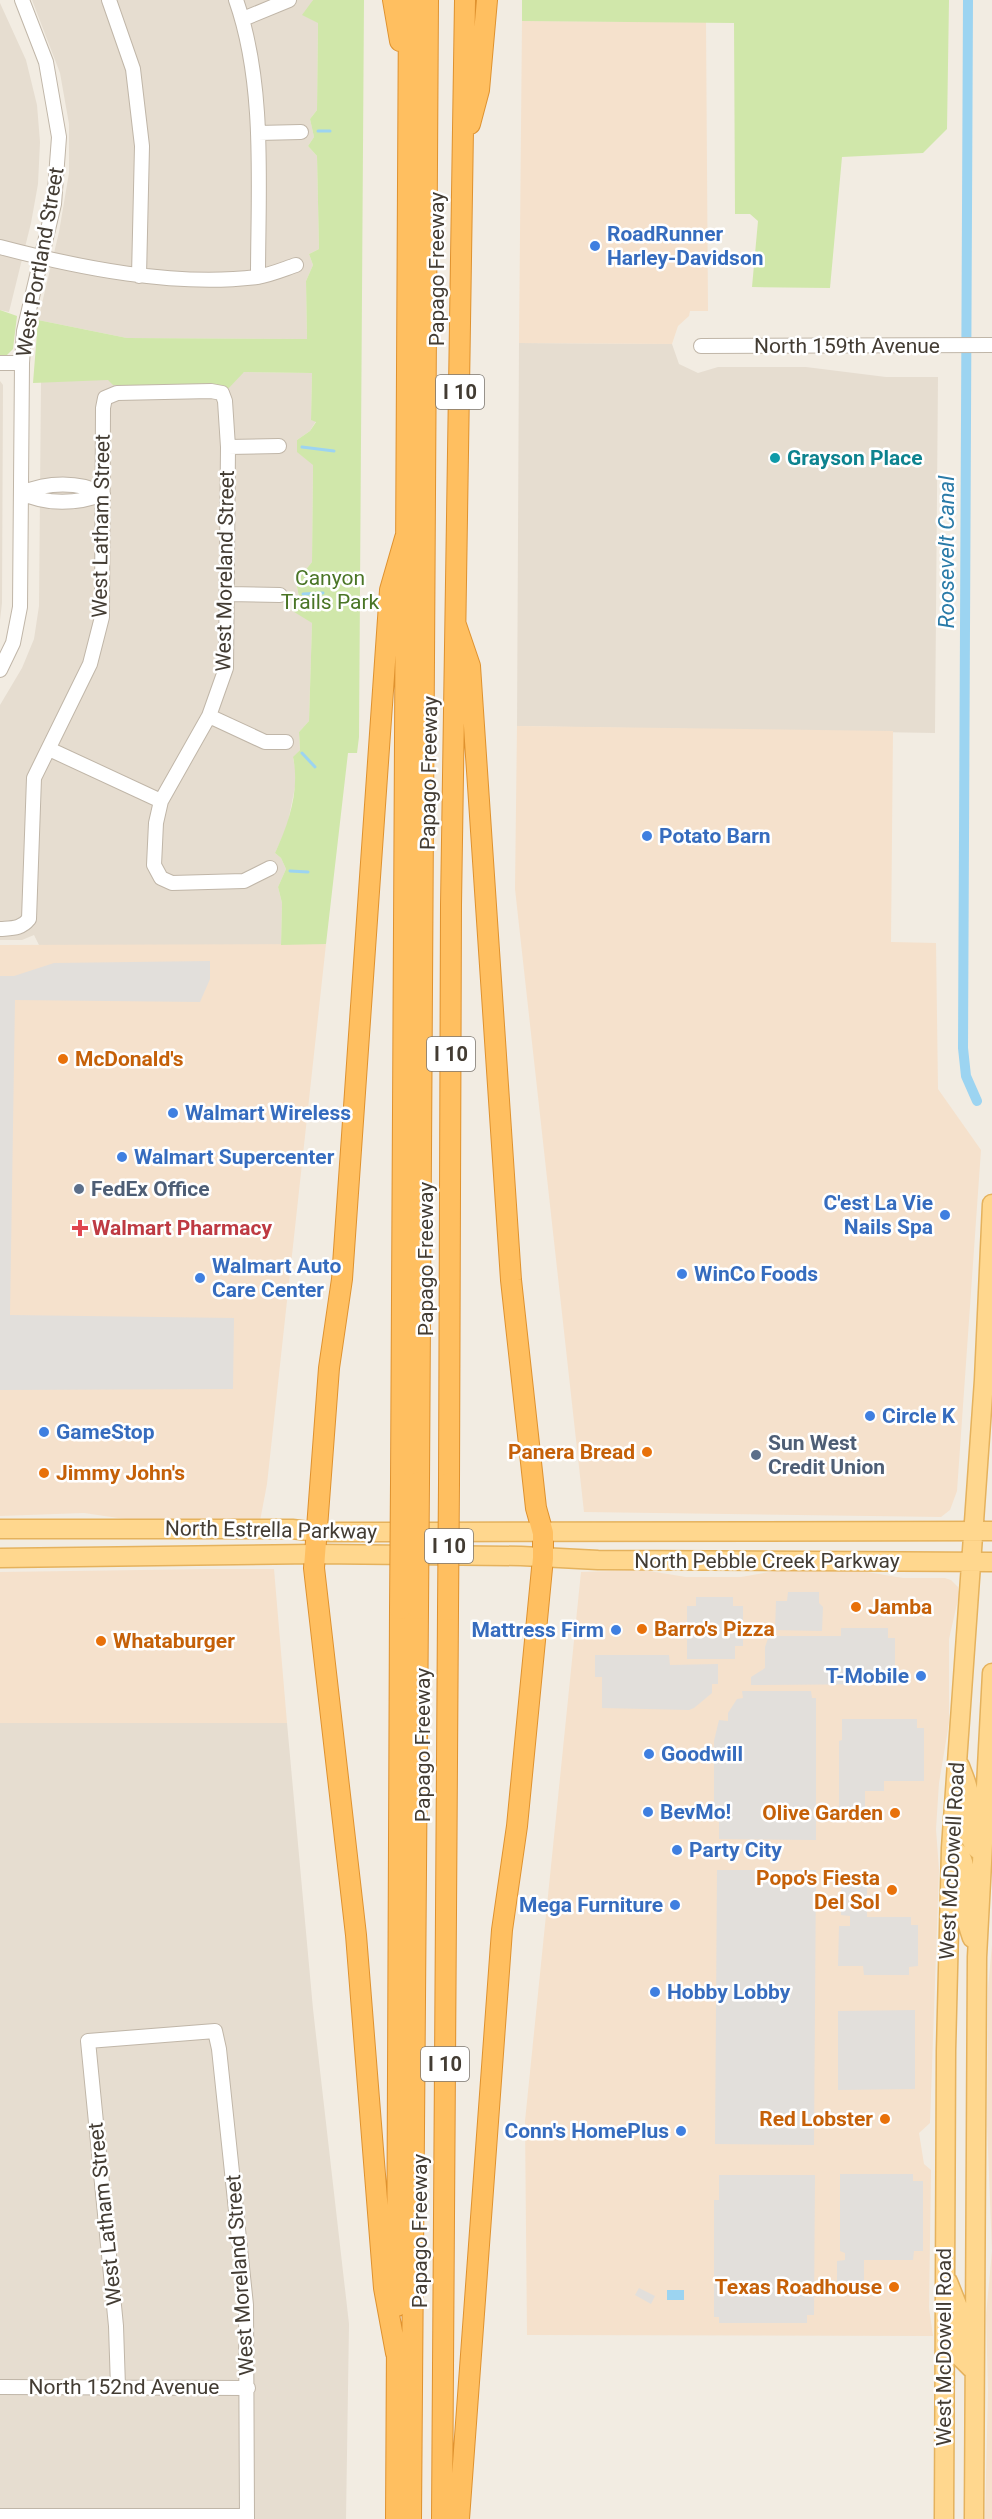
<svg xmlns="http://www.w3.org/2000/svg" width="992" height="2519" viewBox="0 0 992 2519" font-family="Roboto,sans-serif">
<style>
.residential{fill:#e6ddd0}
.commercial{fill:#f5e1cc}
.green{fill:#d0e7aa}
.parking{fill:#e2dfdb}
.water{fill:#9cd4f1}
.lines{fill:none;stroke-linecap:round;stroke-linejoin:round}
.stream{stroke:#9cd4f1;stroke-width:3}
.canal{stroke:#9cd4f1;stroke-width:10}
.minor-casing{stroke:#c0b6a8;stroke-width:16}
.major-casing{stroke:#e5b25d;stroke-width:21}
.highway-casing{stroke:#df922f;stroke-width:22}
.minor{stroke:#fff;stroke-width:14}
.major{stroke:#ffd78e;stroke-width:18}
.highway{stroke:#ffbf60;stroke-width:20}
.highway-bridge-casing{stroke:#df922f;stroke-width:22;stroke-linecap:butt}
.highway-bridge{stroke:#ffbf60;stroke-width:20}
.shop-dot{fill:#3f7fe0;stroke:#fff;stroke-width:2}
.culture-dot{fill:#0f9aa8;stroke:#fff;stroke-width:2}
.food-dot{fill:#e8710a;stroke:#fff;stroke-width:2}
.service-dot{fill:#5c6f8a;stroke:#fff;stroke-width:2}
.health-dot{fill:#e0444e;stroke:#fff;stroke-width:2}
.labels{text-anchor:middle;stroke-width:5;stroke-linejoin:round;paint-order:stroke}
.shield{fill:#fff;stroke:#7b7670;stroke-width:1.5}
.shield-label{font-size:20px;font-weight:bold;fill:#433c33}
.shop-label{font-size:21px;font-weight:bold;fill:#366cbe;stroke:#fff;text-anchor:start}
.street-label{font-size:21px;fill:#433c33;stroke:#fff}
.culture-label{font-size:21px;font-weight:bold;fill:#0d838f;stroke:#fff;text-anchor:start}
.park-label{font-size:21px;fill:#4a7526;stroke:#fff}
.food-label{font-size:21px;font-weight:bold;fill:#c56008;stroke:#fff;text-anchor:start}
.service-label{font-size:21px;font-weight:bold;fill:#4e5e75;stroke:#fff;text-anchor:start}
.health-label{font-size:21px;font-weight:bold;fill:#be3a42;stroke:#fff;text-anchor:start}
.water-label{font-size:22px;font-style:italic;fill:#2a7ba8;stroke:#fff}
</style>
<rect width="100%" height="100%" fill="#f2ece2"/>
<path class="residential" d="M 32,0 L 313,0 L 308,10 L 318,22 L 317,110 L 310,119 L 314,137 L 308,146 L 317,156 L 319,249 L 309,254 L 313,265 L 306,281 L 307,339 L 127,338 L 38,320 L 59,232 L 69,173 L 69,124 L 60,73 Z
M 0,3 L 26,60 L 37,105 L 40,142 L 38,184 L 31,223 L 9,312 L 0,310 Z
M 519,343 L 672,344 L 679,364 L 698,373 L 718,367 L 806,367 L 886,377 L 938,377 L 935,733 L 517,726 Z
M 244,372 L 312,373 L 311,420 L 316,421 L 310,431 L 297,440 L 298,452 L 313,464 L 312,562 L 296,582 L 299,597 L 294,608 L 312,623 L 309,721 L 299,732 L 300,750 L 293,758 L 297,777 L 287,827 L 275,853 L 281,858 L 286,869 L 278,887 L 282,903 L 281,945 L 39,945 L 34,935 L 22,940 L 0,940 L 0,705 L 22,668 L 34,639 L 39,606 L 41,382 L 108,379 L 217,385 Z
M 0,381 L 3,385 L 2,603 L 0,620 Z
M 0,1723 L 287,1723 L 313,2009 L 349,2324 L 346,2519 L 0,2519 Z"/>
<path class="commercial" d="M 522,21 L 706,22 L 708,311 L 690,311 L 689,316 L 678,326 L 672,344 L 519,343 Z
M 517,726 L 893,731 L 891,942 L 936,943 L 938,1089 L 981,1150 L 957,1491 L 950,1510 L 941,1517 L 584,1512 L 515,889 Z
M 326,944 L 267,1484 L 260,1521 L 132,1520 L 84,1513 L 0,1516 L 0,945 Z
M 211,1569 L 274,1569 L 287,1723 L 0,1723 L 0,1572 Z
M 643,1570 L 686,1577 L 741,1577 L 775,1571 L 861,1571 L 903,1578 L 945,1578 L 951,1580 L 958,1587 L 959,1595 L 949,1639 L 949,1723 L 939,1783 L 936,1829 L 939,1870 L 930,2123 L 919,2133 L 924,2164 L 931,2170 L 929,2308 L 933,2336 L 527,2335 L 525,2121 L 581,1572 Z
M 992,1945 L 992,2519 L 985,2519 L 988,2390 L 986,2315 L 992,2251 L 987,2125 L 988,1988 Z"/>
<path class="green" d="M 313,0 L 364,0 L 359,737 L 357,753 L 348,753 L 326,944 L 281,945 L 282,903 L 278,887 L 286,869 L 281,858 L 275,853 C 289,823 300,790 293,757 L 300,750 L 299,732 L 309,721 L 312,623 L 291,610 L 299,597 L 296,582 L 312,562 L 313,465 L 297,452 L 297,440 L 310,431 L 316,422 L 311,420 L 312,373 L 244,372 L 227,390 L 216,385 L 113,385 L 108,380 L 33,383 L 38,320 L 127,338 L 307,339 L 306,281 L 313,265 L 309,254 L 319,249 L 317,156 L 308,146 L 314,137 L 310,119 L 317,110 L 318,23 L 302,15 Z
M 522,0 L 949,0 L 947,129 L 923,153 L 842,157 L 830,288 L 752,287 L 758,221 L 750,214 L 735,214 L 734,23 L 522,21 Z
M 0,310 L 17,316 L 13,349 L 5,357 L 0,357 Z"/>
<path class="parking" d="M 210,961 L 210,979 L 200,1002 L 15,1000 L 10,1315 L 234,1318 L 233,1389 L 0,1390 L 0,976 L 14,976 L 54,963 Z
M 788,1592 L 819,1592 L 819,1603 L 823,1607 L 822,1631 L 775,1630 L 776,1601 L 787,1601 Z
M 696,1597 L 733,1597 L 733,1606 L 743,1606 L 743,1646 L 735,1646 L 735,1659 L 687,1659 L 687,1606 L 696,1606 Z
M 841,1628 L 888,1628 L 888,1638 L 895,1638 L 895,1684 L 751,1685 L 751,1677 L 765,1668 L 765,1647 L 769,1636 L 841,1636 Z
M 595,1655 L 669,1655 L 670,1665 L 718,1664 L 718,1684 L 712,1684 L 712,1693 L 694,1708 L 689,1710 L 602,1708 L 602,1677 L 595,1677 Z
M 742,1691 L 811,1691 L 812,1698 L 816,1698 L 816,1840 L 719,1839 L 719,1812 L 714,1812 L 714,1741 L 719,1720 L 728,1721 L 728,1713 L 737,1699 L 743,1698 Z
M 842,1719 L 917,1719 L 917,1728 L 924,1728 L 924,1781 L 884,1781 L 884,1791 L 865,1791 L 865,1819 L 839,1819 L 839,1741 L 842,1740 Z
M 717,1870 L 816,1870 L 814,2145 L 715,2144 Z
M 849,1881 L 867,1881 L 867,1917 L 911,1917 L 911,1925 L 918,1925 L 918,1966 L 909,1967 L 909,1975 L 864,1975 L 863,1966 L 838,1966 L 839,1926 L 850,1926 L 850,1916 L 841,1915 L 841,1887 L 849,1887 Z
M 915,2010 L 915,2089 L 838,2090 L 838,2011 Z
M 840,2174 L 913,2174 L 913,2181 L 923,2181 L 923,2251 L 914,2251 L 913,2260 L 864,2260 L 864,2292 L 837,2292 L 837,2261 L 845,2260 L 845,2253 L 840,2251 Z
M 719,2175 L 815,2175 L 814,2315 L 807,2315 L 807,2323 L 719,2323 L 719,2317 L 714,2317 L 714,2200 L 719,2200 Z
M 639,2288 L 655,2296 L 651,2304 L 635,2295 Z"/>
<path class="water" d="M 667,2290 L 684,2290 L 684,2300 L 667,2300 Z"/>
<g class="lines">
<path class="stream" d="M 318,131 L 330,131
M 302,447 L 334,451
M 303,594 L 323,593
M 302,753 L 315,767
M 290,871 L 308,872"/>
<path class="canal" d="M 968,0 L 963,1048 L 966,1076 L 977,1101"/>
<defs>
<path id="minor" d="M 109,0 L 133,69 L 142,146 L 139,276
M 236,0 C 266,85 258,188 258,277
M 243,19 L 289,0
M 258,133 L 301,132
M 0,247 C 80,268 174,287 257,277 C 270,275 284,269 296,265
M 701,346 L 992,345
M 0,363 L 22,363
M 228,447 L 279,446
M 22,493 C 47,482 79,481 103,494
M 22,493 C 46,505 78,504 103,494
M 227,594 L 280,595
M 0,670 L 13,643 L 20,607 L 22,363 L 24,331 L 54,204 L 59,137 L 46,62 L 22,0
M 209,716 L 265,742 L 286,742
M 49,749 L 161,801
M 0,929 C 12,928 21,929 29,919 L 34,778 L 90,664 L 102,617 L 103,408 L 105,398 L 117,393 L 211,391 L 222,393 L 225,401 L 228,447 L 226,668 L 209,716 L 161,801 L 156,823 L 154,865 L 161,878 L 172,883 L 244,881 L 270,868
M 0,2387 L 248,2388
M 118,2387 L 116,2326 L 88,2041 L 215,2031 L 219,2049 L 246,2305 L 247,2519
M 0,2516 L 247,2516"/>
<path id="major" d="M 0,1529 L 292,1529 L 317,1532 L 425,1532 L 992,1531
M 0,1558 L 315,1554 L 521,1556 L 598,1560 L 992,1562
M 960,1766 C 963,1775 968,1785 969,1794 C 971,1814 962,1839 981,1852
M 951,1848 C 973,1858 962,1891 964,1910 C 966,1919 969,1929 972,1938
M 948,2282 L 960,2312 L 961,2358 L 971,2368
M 944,2519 L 946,2051 L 951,1848 L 984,1380 L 992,1204
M 974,2519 L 977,1957 L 992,1673"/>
<path id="highway" d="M 393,0 L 400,41
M 470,124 L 479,90 L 487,0
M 456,625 L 470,666 L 511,1280 L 536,1508 L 543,1533 L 543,1558 L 517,1826 L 502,1930 L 459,2519
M 419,1482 L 428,0
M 401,1483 L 409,0
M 449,1483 L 451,905 L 465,0
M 397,2306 L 400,1609
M 396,2353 L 384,2288 L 356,1935 L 314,1568 L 329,1368 L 342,1279 L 390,590 L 405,538
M 396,2519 L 397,2341
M 411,2519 L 418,1609
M 442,2519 L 448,1610"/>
</defs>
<use href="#minor" class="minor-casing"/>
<use href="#major" class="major-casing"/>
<use href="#highway" class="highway-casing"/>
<use href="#minor" class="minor"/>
<use href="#major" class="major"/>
<use href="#highway" class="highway"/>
<defs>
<path id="highway-bridge" d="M 400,1609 L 401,1483
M 418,1609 L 419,1482
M 448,1610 L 449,1483"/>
</defs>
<use href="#highway-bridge" class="highway-bridge-casing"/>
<use href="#highway-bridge" class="highway-bridge"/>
</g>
<g class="shop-dot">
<circle cx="595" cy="246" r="6"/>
<circle cx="647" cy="836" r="6"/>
<circle cx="173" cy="1113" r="6"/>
<circle cx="122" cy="1157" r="6"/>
<circle cx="945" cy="1215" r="6"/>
<circle cx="682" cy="1274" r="6"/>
<circle cx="200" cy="1278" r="6"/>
<circle cx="870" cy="1416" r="6"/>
<circle cx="44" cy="1432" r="6"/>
<circle cx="616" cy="1630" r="6"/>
<circle cx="921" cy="1676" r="6"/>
<circle cx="649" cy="1754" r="6"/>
<circle cx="648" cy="1812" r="6"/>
<circle cx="677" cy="1850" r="6"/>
<circle cx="675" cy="1905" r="6"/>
<circle cx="655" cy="1992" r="6"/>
<circle cx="681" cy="2131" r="6"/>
</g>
<circle class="culture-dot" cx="775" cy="458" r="6"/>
<g class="food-dot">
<circle cx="63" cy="1059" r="6"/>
<circle cx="647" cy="1452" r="6"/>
<circle cx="44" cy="1473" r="6"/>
<circle cx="856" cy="1607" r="6"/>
<circle cx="642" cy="1629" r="6"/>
<circle cx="101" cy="1641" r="6"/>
<circle cx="895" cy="1813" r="6"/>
<circle cx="892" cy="1890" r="6"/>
<circle cx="885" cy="2119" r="6"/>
<circle cx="894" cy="2287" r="6"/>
</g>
<g class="service-dot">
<circle cx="79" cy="1189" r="6"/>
<circle cx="756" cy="1455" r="6"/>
</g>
<path class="health-dot" d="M77 1219h6v6h6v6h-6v6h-6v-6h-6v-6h6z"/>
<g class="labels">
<g class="shield">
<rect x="436" y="375" width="48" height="34" rx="4.5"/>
<rect x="427" y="1037" width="48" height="34" rx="4.5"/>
<rect x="425" y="1529" width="48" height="34" rx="4.5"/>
<rect x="421" y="2047" width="48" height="34" rx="4.5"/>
</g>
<g class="shield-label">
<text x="460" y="399">I 10</text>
<text x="451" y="1061">I 10</text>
<text x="449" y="1553">I 10</text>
<text x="445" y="2071">I 10</text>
</g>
<g class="shop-label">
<text x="607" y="241">RoadRunner<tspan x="607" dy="24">Harley-Davidson</tspan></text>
<text x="659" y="843">Potato Barn</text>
<text x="185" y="1120">Walmart Wireless</text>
<text x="134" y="1164">Walmart Supercenter</text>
<text x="933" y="1210" text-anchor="end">C'est La Vie<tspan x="933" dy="24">Nails Spa</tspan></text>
<text x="212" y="1273">Walmart Auto<tspan x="212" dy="24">Care Center</tspan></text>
<text x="694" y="1281">WinCo Foods</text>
<text x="882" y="1423">Circle K</text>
<text x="56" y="1439">GameStop</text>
<text x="604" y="1637" text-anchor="end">Mattress Firm</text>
<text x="909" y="1683" text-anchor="end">T-Mobile</text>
<text x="661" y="1761">Goodwill</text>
<text x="660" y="1819">BevMo!</text>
<text x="689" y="1857">Party City</text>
<text x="663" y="1912" text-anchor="end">Mega Furniture</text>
<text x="667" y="1999">Hobby Lobby</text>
<text x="669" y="2138" text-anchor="end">Conn's HomePlus</text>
</g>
<g class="street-label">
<text transform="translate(40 262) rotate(-80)" y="7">West Portland Street</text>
<text transform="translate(437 269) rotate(-90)" y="7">Papago Freeway</text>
<text x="847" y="353">North 159th Avenue</text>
<text transform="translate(101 526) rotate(-89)" y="7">West Latham Street</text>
<text transform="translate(225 571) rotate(-89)" y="7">West Moreland Street</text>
<text transform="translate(429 773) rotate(-89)" y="7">Papago Freeway</text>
<text transform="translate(426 1259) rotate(-90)" y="7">Papago Freeway</text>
<text transform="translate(271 1530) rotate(1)" y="7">North Estrella Parkway</text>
<text x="767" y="1568">North Pebble Creek Parkway</text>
<text transform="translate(423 1745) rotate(-90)" y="7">Papago Freeway</text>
<text transform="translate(952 1861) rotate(-87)" y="7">West McDowell Road</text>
<text transform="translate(105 2214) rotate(-96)" y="7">West Latham Street</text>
<text transform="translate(420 2231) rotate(-90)" y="7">Papago Freeway</text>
<text transform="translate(240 2275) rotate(-94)" y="7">West Moreland Street</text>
<text transform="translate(944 2347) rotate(-90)" y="7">West McDowell Road</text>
<text x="124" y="2394">North 152nd Avenue</text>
</g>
<g class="culture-label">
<text x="787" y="465">Grayson Place</text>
</g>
<g class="park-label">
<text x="330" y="585">Canyon<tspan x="330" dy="24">Trails Park</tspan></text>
</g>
<g class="food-label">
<text x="75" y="1066">McDonald's</text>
<text x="635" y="1459" text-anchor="end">Panera Bread</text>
<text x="56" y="1480">Jimmy John's</text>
<text x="868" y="1614">Jamba</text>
<text x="654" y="1636">Barro's Pizza</text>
<text x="113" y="1648">Whataburger</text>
<text x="883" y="1820" text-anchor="end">Olive Garden</text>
<text x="880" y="1885" text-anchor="end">Popo's Fiesta<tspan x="880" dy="24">Del Sol</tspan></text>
<text x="873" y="2126" text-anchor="end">Red Lobster</text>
<text x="882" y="2294" text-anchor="end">Texas Roadhouse</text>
</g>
<g class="service-label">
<text x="91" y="1196">FedEx Office</text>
<text x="768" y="1450">Sun West<tspan x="768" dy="24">Credit Union</tspan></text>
</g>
<g class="health-label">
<text x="92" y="1235">Walmart Pharmacy</text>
</g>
<g class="water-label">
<text transform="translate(946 552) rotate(-90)" y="8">Roosevelt Canal</text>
</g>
</g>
</svg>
